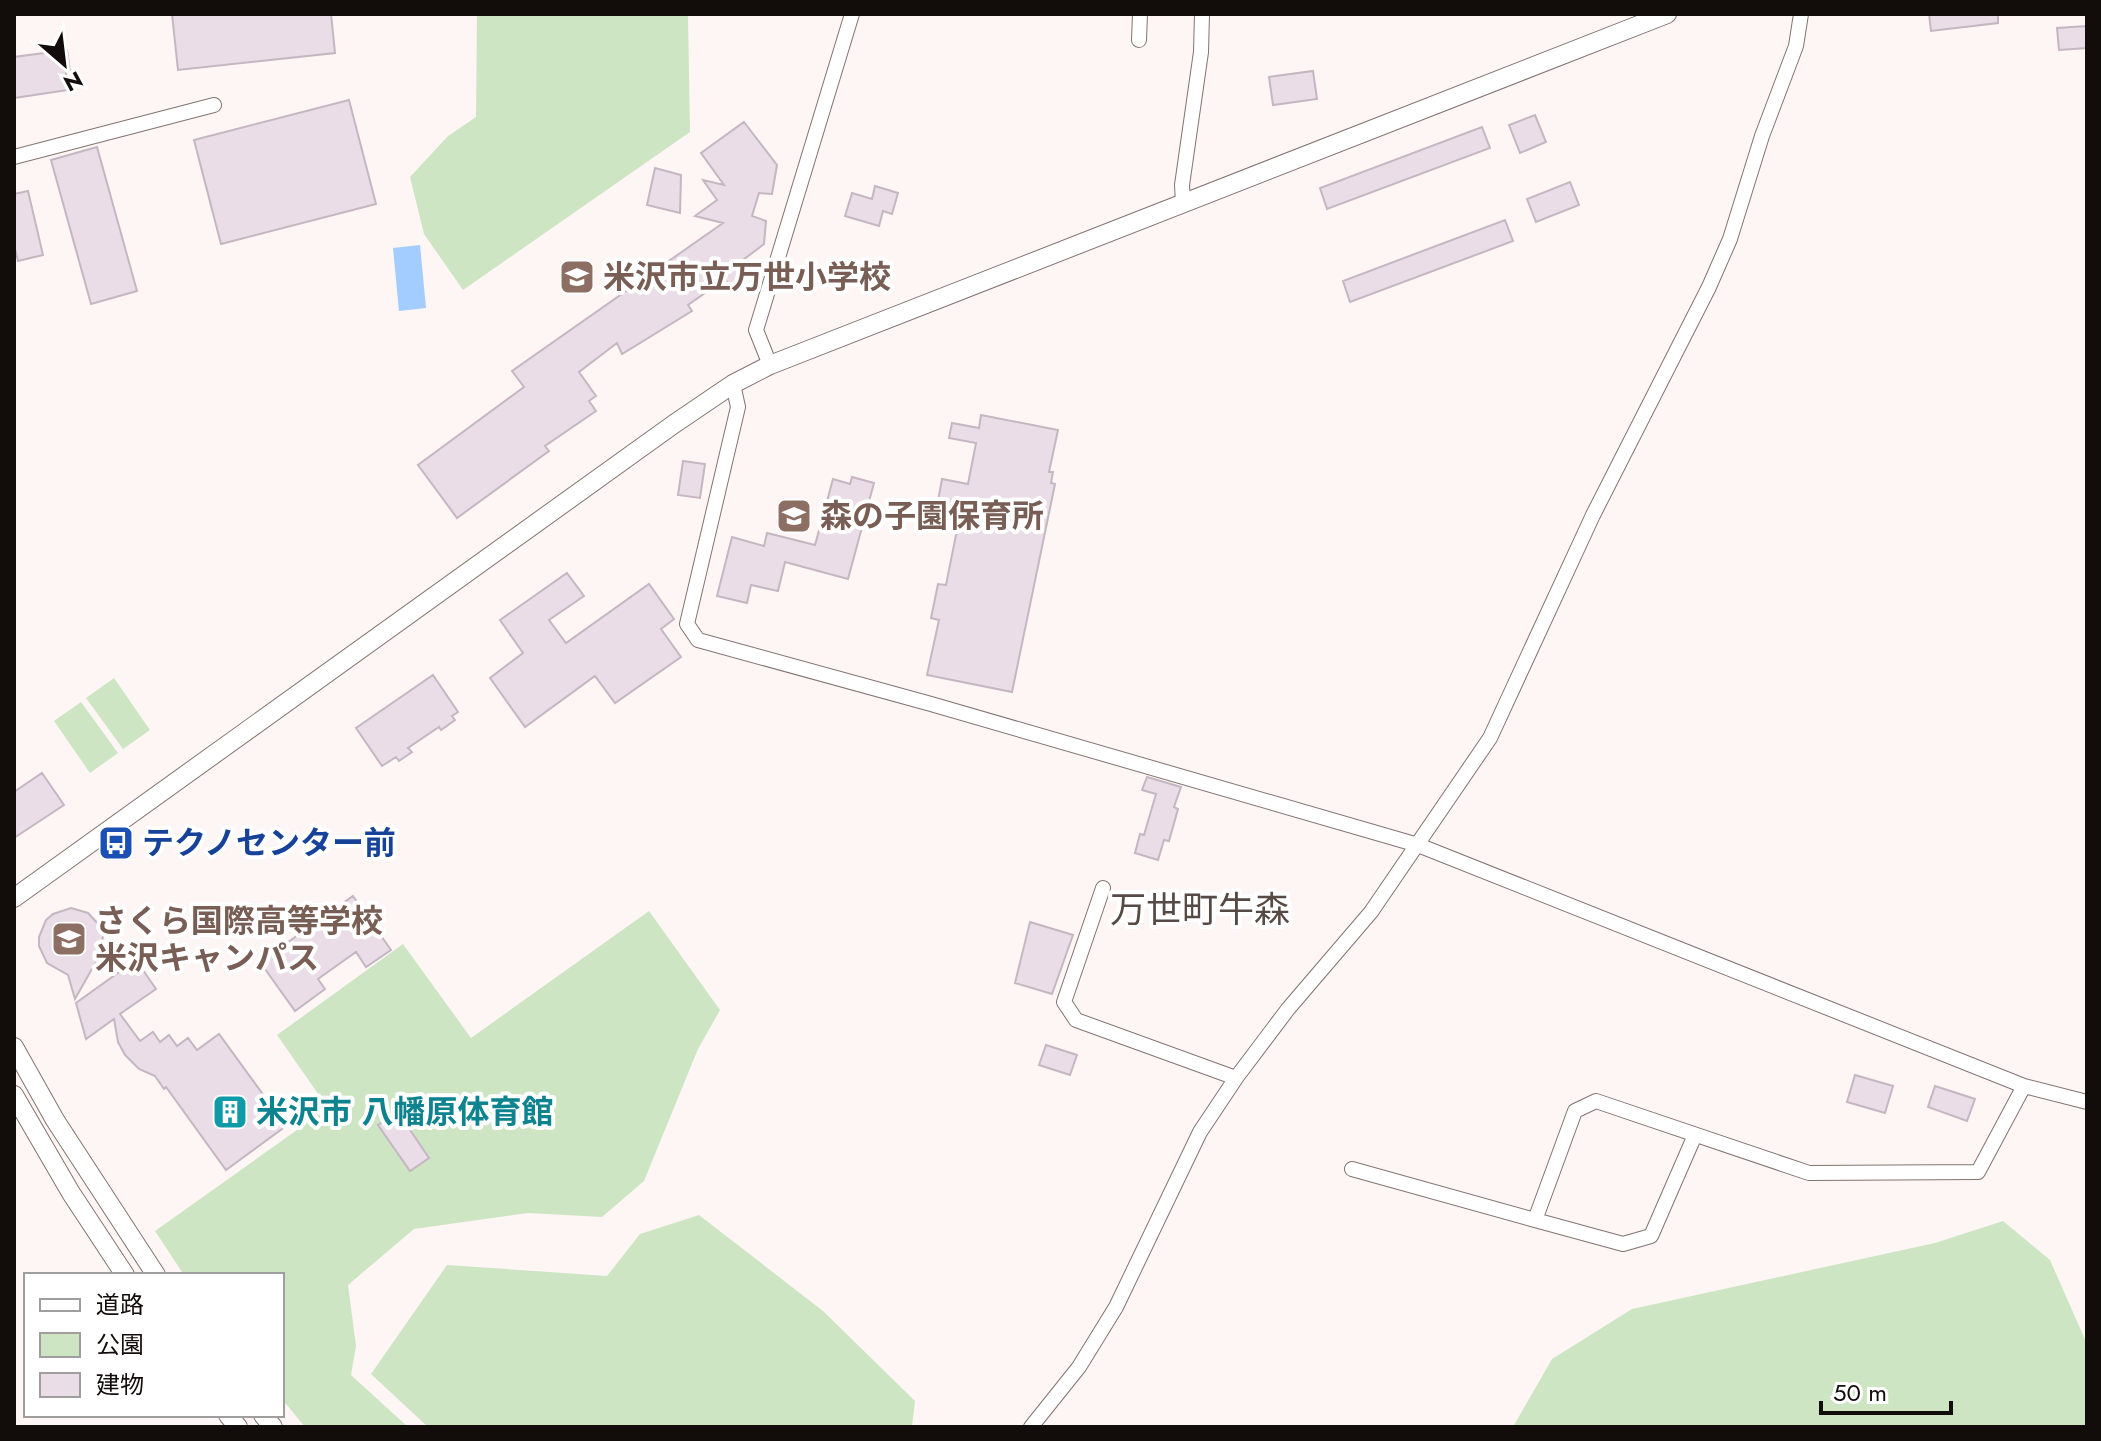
<svg xmlns="http://www.w3.org/2000/svg" width="2101" height="1441" viewBox="0 0 2101 1441" font-family="Jost,'Noto Sans JP',sans-serif">
<style>
.green{fill:#cee5c4}
.water{fill:#a2cdfe}
.building{fill:#eadde7;stroke:#c4b7c1;stroke-width:2}
.lines{fill:none;stroke-linecap:round;stroke-linejoin:round}
.minor-casing{stroke:#83746f;stroke-width:16}
.tertiary-casing{stroke:#83746f;stroke-width:20}
.minor{stroke:#fff;stroke-width:14}
.tertiary{stroke:#fff;stroke-width:18}
.labels{text-anchor:middle;stroke-width:8;stroke-linejoin:round;paint-order:stroke}
.education-label{font-size:32px;font-weight:bold;fill:#785e54;stroke:#fff;text-anchor:start}
.transit-label{font-size:32px;font-weight:bold;fill:#164399;stroke:#fff;text-anchor:start}
.culture-label{font-size:32px;font-weight:bold;fill:#0d838f;stroke:#fff;text-anchor:start}
.quarter-label{font-size:36px;fill:#574a45;stroke:#fff}
</style>
<rect width="100%" height="100%" fill="#fdf6f4"/>
<path class="green" d="M 477,14 L 688,14 L 690,132 L 463,290 L 424,234 L 410,177 L 448,136 L 476,117 Z
M 114,678 L 150,730 L 123,749 L 86,698 Z
M 81,702 L 118,753 L 90,773 L 54,721 Z
M 649,911 L 720,1010 L 698,1049 L 644,1181 L 602,1217 L 528,1213 L 414,1229 L 348,1285 L 356,1346 L 351,1375 L 408,1427 L 305,1427 L 282,1399 L 282,1275 L 184,1275 L 155,1231 L 328,1108 L 277,1035 L 403,944 L 471,1038 Z
M 699,1215 L 823,1311 L 915,1401 L 912,1427 L 428,1427 L 371,1374 L 447,1265 L 607,1276 L 640,1234 Z
M 2003,1221 L 2050,1260 L 2087,1344 L 2087,1427 L 1513,1427 L 1552,1359 L 1632,1309 L 1935,1243 Z"/>
<path class="water" d="M 420,245 L 426,308 L 399,311 L 393,248 Z"/>
<path class="building" d="M 172,14 L 331,14 L 335,53 L 178,70 Z
M 1929,14 L 1998,14 L 1998,23 L 1931,31 Z
M 2087,26 L 2087,48 L 2059,50 L 2057,28 Z
M 67,50 L 70,72 L 66,73 L 68,90 L 14,98 L 14,57 Z
M 1313,71 L 1317,99 L 1273,105 L 1269,77 Z
M 349,100 L 376,204 L 221,244 L 194,140 Z
M 1535,115 L 1546,142 L 1520,153 L 1509,125 Z
M 744,122 L 777,165 L 772,194 L 759,193 L 752,216 L 766,221 L 764,244 L 735,266 L 745,281 L 732,289 L 725,279 L 688,305 L 692,311 L 622,354 L 617,343 L 579,372 L 596,396 L 589,401 L 596,411 L 545,446 L 549,451 L 457,518 L 418,465 L 524,387 L 512,371 L 723,223 L 695,216 L 717,200 L 703,180 L 724,185 L 701,153 Z
M 1482,127 L 1490,148 L 1327,209 L 1320,188 Z
M 97,147 L 137,291 L 91,304 L 51,160 Z
M 655,168 L 681,175 L 680,213 L 647,205 Z
M 1570,182 L 1579,205 L 1536,222 L 1527,199 Z
M 875,186 L 898,193 L 892,214 L 883,211 L 879,226 L 845,216 L 852,193 L 872,199 Z
M 28,191 L 43,255 L 18,261 L 14,245 L 14,194 Z
M 1505,220 L 1513,241 L 1350,302 L 1343,281 Z
M 981,415 L 1058,430 L 1049,472 L 1053,472 L 1051,483 L 1055,484 L 1012,692 L 927,675 L 939,620 L 931,618 L 938,584 L 946,585 L 962,505 L 938,501 L 942,479 L 968,484 L 976,443 L 949,438 L 952,423 L 979,428 Z
M 683,461 L 705,464 L 700,498 L 678,495 Z
M 852,477 L 874,483 L 848,579 L 785,562 L 778,591 L 751,585 L 747,603 L 717,596 L 732,537 L 764,546 L 767,533 L 815,545 L 833,479 L 850,484 Z
M 567,573 L 584,596 L 549,620 L 566,643 L 649,584 L 674,619 L 661,629 L 681,657 L 615,703 L 595,676 L 525,727 L 490,678 L 523,653 L 500,620 Z
M 433,675 L 458,712 L 452,716 L 455,720 L 441,730 L 439,727 L 408,748 L 412,752 L 399,761 L 396,757 L 382,766 L 356,728 Z
M 42,773 L 64,805 L 14,838 L 14,792 Z
M 1147,777 L 1181,787 L 1174,807 L 1178,809 L 1169,841 L 1164,840 L 1158,860 L 1135,853 L 1140,834 L 1144,835 L 1156,794 L 1142,790 Z
M 353,896 L 391,950 L 366,967 L 356,952 L 318,979 L 325,989 L 295,1011 L 260,962 Z
M 71,908 L 88,913 L 101,927 L 103,935 L 101,953 L 75,999 L 68,975 L 47,963 L 39,946 L 39,937 L 46,920 L 53,914 Z
M 1030,922 L 1073,935 L 1052,994 L 1015,983 Z
M 136,960 L 156,989 L 120,1014 L 140,1041 L 153,1032 L 160,1042 L 169,1035 L 177,1046 L 188,1038 L 197,1050 L 219,1034 L 286,1126 L 226,1170 L 166,1087 L 164,1089 L 155,1076 L 139,1069 L 125,1055 L 118,1042 L 114,1019 L 86,1039 L 76,1003 Z
M 1046,1045 L 1077,1055 L 1070,1075 L 1039,1065 Z
M 1855,1075 L 1893,1086 L 1885,1113 L 1847,1102 Z
M 1935,1086 L 1975,1099 L 1967,1121 L 1928,1107 Z
M 398,1112 L 429,1158 L 410,1171 L 378,1125 Z"/>
<g class="lines">
<defs>
<path id="minor" d="M 1139,40 L 1140,14
M 14,157 L 214,105
M 1183,202 L 1182,185 L 1201,52 L 1202,14
M 770,365 L 756,330 L 852,14
M 733,384 L 738,407 L 687,624 L 698,640 L 931,704 L 1418,845 L 2024,1086 L 2087,1102
M 1103,888 L 1064,1002 L 1076,1020 L 1236,1078
M 1352,1169 L 1535,1220 L 1575,1111 L 1596,1101 L 1809,1173 L 1978,1172 L 2024,1086
M 1535,1220 L 1623,1244 L 1651,1236 L 1695,1135
M 1031,1427 L 1079,1367 L 1116,1307 L 1200,1132 L 1236,1078 L 1288,1009 L 1371,912 L 1490,738 L 1593,515 L 1709,287 L 1730,239 L 1762,136 L 1796,46 L 1801,14"/>
<path id="tertiary" d="M 14,898 L 674,424 L 733,384 L 770,365 L 1667,14
M 14,1047 L 55,1120 L 156,1275
M 14,1095 L 71,1193 L 125,1275
M 228,1415 L 238,1427
M 263,1415 L 273,1427"/>
</defs>
<use href="#minor" class="minor-casing"/>
<use href="#tertiary" class="tertiary-casing"/>
<use href="#minor" class="minor"/>
<use href="#tertiary" class="tertiary"/>
</g>
<defs>
<symbol id="school-square" viewBox="-11 -11 22 22"><rect x="-9" y="-9" width="18" height="18" rx="4" fill="#8d6e63" stroke="#fff"/><path d="M0-5L7-2L0 1L-7-2ZM-4 1L0 2.5L4 1V4Q0 6-4 4Z" fill="#fff"/></symbol>
<symbol id="bus-square" viewBox="-11 -11 22 22"><rect x="-9" y="-9" width="18" height="18" rx="4" fill="#1a4fb4" stroke="#fff"/><path d="M-5-6H5V4H4V6H2V4H-2V6H-4V4H-5ZM-3.5-4V0h7V-4ZM-3.5 1.2v1.5H-2V1.2ZM2 1.2v1.5H3.5V1.2Z" fill="#fff"/></symbol>
<symbol id="building-square" viewBox="-11 -11 22 22"><rect x="-9" y="-9" width="18" height="18" rx="4" fill="#0f9aa8" stroke="#fff"/><path d="M-4-6H4V6H1V3H-1V6H-4ZM-2.5-4.3h1.7v1.8h-1.7ZM.8-4.3h1.7v1.8H.8ZM-2.5-1h1.7V.8h-1.7ZM.8-1h1.7V.8H.8Z" fill="#fff"/></symbol>
</defs>
<g fill-rule="evenodd">
<use href="#school-square" x="557" y="257" width="40" height="40"/>
<use href="#school-square" x="774" y="496" width="40" height="40"/>
<use href="#bus-square" x="96" y="823" width="40" height="40"/>
<use href="#school-square" x="49" y="919" width="40" height="40"/>
<use href="#building-square" x="210" y="1092" width="40" height="40"/>
</g>
<g class="labels">
<g class="education-label">
<text x="603" y="288">米沢市立万世小学校</text>
<text x="820" y="527">森の子園保育所</text>
<text x="95" y="932">さくら国際高等学校<tspan x="95" dy="37">米沢キャンパス</tspan></text>
</g>
<g class="transit-label">
<text x="142" y="854">テクノセンター前</text>
</g>
<g class="culture-label">
<text x="256" y="1123">米沢市 八幡原体育館</text>
</g>
<g class="quarter-label">
<text x="1200" y="922">万世町牛森</text>
</g>
</g>
<rect width="2101" height="1441" fill="none" stroke="#120d0b" stroke-width="32"/>
<rect x="24" y="1273" width="260" height="144" fill="#ffffff" stroke="#a09e9d" stroke-width="2"/>
<rect x="40" y="1299" width="40" height="12" fill="#ffffff" stroke="#a09e9d" stroke-width="2"/>
<text x="96" y="1313" font-size="24" fill="#120d0b">道路</text>
<rect x="40" y="1333" width="40" height="24" fill="#cee5c4" stroke="#a09e9d" stroke-width="2"/>
<text x="96" y="1353" font-size="24" fill="#120d0b">公園</text>
<rect x="40" y="1373" width="40" height="24" fill="#eadde7" stroke="#a09e9d" stroke-width="2"/>
<text x="96" y="1393" font-size="24" fill="#120d0b">建物</text>
<g transform="translate(64 64) rotate(152)" stroke="#ffffff" stroke-width="6" paint-order="stroke">
<path d="M0-6L14 30L0 20L-14 30Z" fill="#120d0b"/>
<text y="-12" font-size="22" font-weight="bold" text-anchor="middle" fill="#120d0b">N</text>
</g>
<path d="M1821 1401v12h130v-12" fill="none" stroke="#120d0b" stroke-width="4"/>
<text x="1833" y="1401" font-size="24" fill="#120d0b" stroke="#ffffff" stroke-width="6" paint-order="stroke">50 m</text>
</svg>
